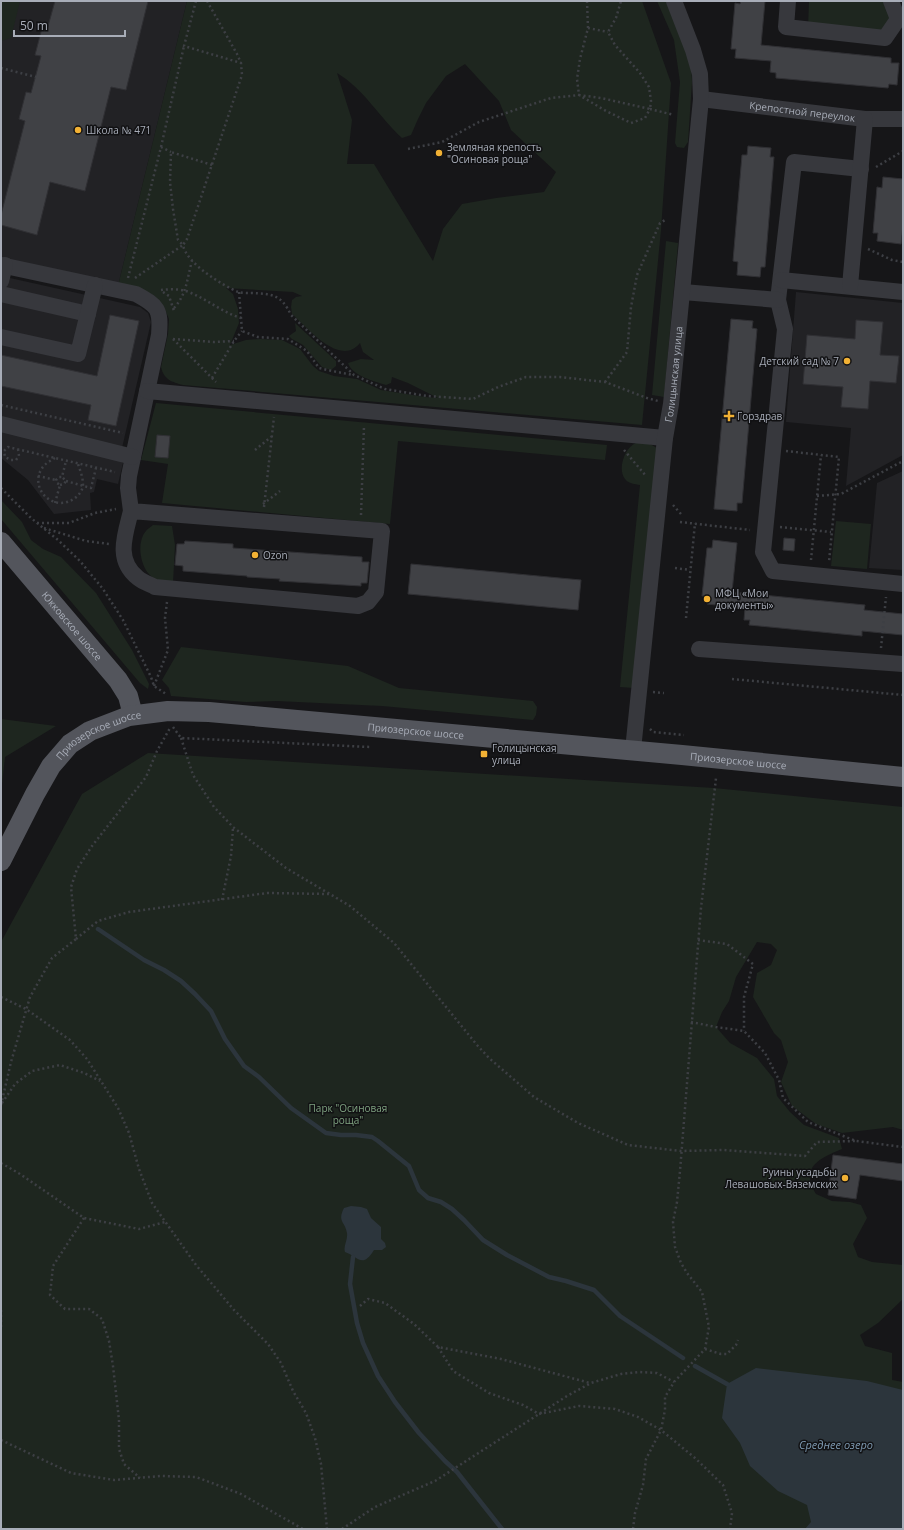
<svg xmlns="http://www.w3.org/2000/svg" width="904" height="1530" viewBox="0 0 904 1530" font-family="'Open Sans',sans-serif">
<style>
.built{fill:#222225}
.green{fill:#1e261f;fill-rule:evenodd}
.water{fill:#2c353c}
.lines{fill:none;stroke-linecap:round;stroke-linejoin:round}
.stream{stroke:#2c353c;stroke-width:4.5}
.building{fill:#404145;stroke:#303034}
.path{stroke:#3d3f44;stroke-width:2.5;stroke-dasharray:2 3;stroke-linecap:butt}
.minor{stroke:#37383d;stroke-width:16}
.major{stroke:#53555c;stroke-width:20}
.poi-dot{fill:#f2b134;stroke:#111113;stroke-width:1.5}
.labels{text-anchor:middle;stroke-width:3;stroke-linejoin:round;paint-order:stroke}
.street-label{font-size:10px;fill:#a8adb8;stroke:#111113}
.poi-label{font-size:10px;fill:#a8adb8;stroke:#111113;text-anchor:start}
.park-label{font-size:10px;fill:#7fa381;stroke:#111113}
.water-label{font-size:11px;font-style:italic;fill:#7f9bb3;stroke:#111113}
</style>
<rect width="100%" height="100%" fill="#161618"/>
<path class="built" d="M 1,1 L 187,1 L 118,286 L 1,260 Z
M 1,276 L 140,307 L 148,313 L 151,322 L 119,461 L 123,463 L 118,484 L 97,479 L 94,492 L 90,493 L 91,510 L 54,514 L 28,480 L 1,458 Z
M 796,292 L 903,303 L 903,455 L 846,486 L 851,428 L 786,422 Z
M 903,471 L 903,570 L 869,568 L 877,483 Z"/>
<path class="green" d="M 1,1 L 20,1 L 11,38 L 1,41 Z
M 187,1 L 642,1 L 671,83 L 661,230 L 642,425 L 183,385 C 172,382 164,380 161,367 L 168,334 L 169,319 L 164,307 L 118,286 ZM 465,64 L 499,101 L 511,130 L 556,172 L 544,192 L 496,198 L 462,204 L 443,229 L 433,261 L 374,164 L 347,164 L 352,120 L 337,73 C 364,89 379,117 402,138 L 411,135 L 418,119 L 426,103 L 446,76 ZM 226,288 L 293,292 L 302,296 L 296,297 L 292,300 L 291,307 L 292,314 C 307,327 340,368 360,343 L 363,352 L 374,360 L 361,359 L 348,363 C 352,376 374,381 386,385 L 391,383 L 392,377 L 408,383 L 438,398 L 425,397 L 381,390 L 357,379 L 334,376 L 319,371 L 313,366 L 300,349 L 282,340 L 260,339 L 246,340 L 230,345 L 239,323 L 238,309 L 233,294 Z
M 657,1 L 668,1 L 691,63 L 692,82 L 688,142 L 684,148 L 677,147 L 675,143 L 680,82 L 674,40 Z
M 809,1 L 891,1 L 898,19 L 885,38 L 808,29 Z
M 666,241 L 678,243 L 664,397 L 652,395 Z
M 295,323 L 336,361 L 336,366 L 331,370 L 322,367 L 303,345 L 292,339 L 289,336 L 296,331 Z
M 156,403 L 607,445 L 605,460 L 398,441 L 390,524 L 162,503 L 168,464 L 141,460 ZM 157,435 L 170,436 L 167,458 L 155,457 Z
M 636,443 L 648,443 L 657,448 L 634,688 L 620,687 L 640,485 C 635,484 629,484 625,479 C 617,469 625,447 636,443 Z
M 1,500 L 22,522 L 31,540 L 43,549 L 61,557 L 96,593 L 132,650 L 149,684 L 148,689 L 140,683 L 1,519 Z
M 836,521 L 871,524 L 867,569 L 831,566 Z
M 153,525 L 172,526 L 175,545 L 173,583 C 165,582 158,582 152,577 C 140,568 136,542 146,531 C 147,529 151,527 153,525 Z
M 181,647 L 348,666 L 399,688 L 533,701 L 537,707 L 536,715 L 533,720 L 382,706 L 277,701 L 246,702 L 171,696 L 169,688 L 162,680 Z
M 1,719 L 56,726 L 5,757 L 1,793 Z
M 148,753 L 714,788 L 903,807 L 903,1130 L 893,1127 L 842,1133 L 816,1124 L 792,1106 L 781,1082 L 788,1062 L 781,1040 L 774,1033 L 753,997 L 757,973 L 771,965 L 777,950 L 771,944 L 757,942 L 736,977 L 729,1001 L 722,1012 L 716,1027 L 730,1043 L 757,1058 L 774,1079 L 777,1096 L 790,1112 L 804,1125 L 839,1138 L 842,1149 C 820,1158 799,1167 816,1194 L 832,1201 L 850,1202 L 861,1205 L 867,1218 L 853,1244 L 858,1257 L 872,1262 L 903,1265 L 903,1299 L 878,1323 L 860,1335 L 865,1346 L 892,1353 L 892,1380 L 903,1382 L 903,1529 L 1,1529 L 1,942 L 82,794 Z"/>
<path class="water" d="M 351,1206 L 361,1207 L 367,1209 L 371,1218 L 381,1227 L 381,1239 L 385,1243 L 386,1247 L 382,1250 L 374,1250 C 362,1269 359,1257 345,1252 C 343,1246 348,1240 347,1233 C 345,1221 337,1222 344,1208 Z
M 756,1368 L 867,1381 L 903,1390 L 903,1529 L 805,1529 L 811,1522 L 807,1505 L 778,1491 L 750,1466 L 740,1443 L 722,1418 L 727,1384 Z"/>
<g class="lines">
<path class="stream" d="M 98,929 L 144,960 L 164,970 L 181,981 L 195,994 L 211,1011 L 225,1039 L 244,1066 L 259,1077 L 291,1108 L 326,1133 L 341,1135 L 356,1135 L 372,1137 L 378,1141 L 409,1166 L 419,1190 L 428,1198 L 441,1202 L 452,1209 L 464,1220 L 483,1240 L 507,1255 L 549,1277 L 566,1281 L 594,1290 L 620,1316 L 683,1358
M 353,1257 L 350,1284 L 357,1323 L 363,1343 L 378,1376 L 395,1402 L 419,1433 L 445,1461 L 457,1472 L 502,1529
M 695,1366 L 727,1384"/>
</g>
<path class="building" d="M 55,1 L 148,1 L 126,90 L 111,87 L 85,191 L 50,182 L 37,235 L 1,225 L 1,215 L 25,121 L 19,119 L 26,92 L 31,93 L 41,56 L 35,55 L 42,28 L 47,30 Z
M 741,1 L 765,1 L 761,45 L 891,58 L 891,63 L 899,63 L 897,85 L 889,84 L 888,88 L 776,78 L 776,73 L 770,72 L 771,61 L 735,58 L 736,49 L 731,49 L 735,3 L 740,4 Z
M 748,146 L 771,148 L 770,157 L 774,157 L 765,267 L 761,267 L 760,277 L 737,275 L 738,262 L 733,261 L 742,155 L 747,155 Z
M 883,177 L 903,179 L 903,225 L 901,244 L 877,241 L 878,233 L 873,233 L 877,187 L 882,188 Z
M 110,315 L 139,321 L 116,426 L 88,420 L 91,405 L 1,386 L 1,355 L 97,376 Z
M 731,319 L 753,321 L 752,328 L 757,329 L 742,503 L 737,503 L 737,511 L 714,509 Z
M 856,320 L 883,322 L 880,355 L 899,356 L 896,383 L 870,381 L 868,409 L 841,407 L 843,387 L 803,384 L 807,335 L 855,339 Z
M 157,435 L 170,436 L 168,458 L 155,457 Z
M 784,538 L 795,539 L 794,551 L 783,550 Z
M 713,540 L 737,543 L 732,592 L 865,605 L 864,610 L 903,614 L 903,635 L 862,631 L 862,636 L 749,625 L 750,620 L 744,620 L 745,608 L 707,604 L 707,596 L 702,596 L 707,548 L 712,548 Z
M 185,541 L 233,544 L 233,548 L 362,557 L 362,562 L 369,562 L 367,583 L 361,583 L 361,586 L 279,581 L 280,579 L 247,577 L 247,576 L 183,571 L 183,566 L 175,565 L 177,544 L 184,544 Z
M 411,564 L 581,580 L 578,610 L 408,594 Z
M 833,1155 L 903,1164 L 903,1181 L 860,1175 L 856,1199 L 828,1195 Z"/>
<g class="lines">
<path class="path" d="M 196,1 L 184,46 L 241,63
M 207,1 L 237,54 L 241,63 L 242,75 L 187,239 L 183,245 C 186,263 222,285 238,292 C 242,293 247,293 251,293 C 272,294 281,294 291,315 L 354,375 L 385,389 L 427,396 L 473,399 L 498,387 L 526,377 L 560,377 L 605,382 L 647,398 L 658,401
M 587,1 L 588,28 L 580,59 L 577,79 L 579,95 L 601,98 L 650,109 L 651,101 L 649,87 L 640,73 L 615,45 L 608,32 L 616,18 L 621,1
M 588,28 L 608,32
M 1,68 L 36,77
M 161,147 L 184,46
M 408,149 L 442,142 L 479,122 L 551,98 L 579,95 L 606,111 L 631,123 L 645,118 L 650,109 L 674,115
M 876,167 L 903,151
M 868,249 L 892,260 L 903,262
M 128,278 L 161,147 L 171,152
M 135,278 L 183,245 L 178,240 L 173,209 L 170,182 L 171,152 L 212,165
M 161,290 C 169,289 179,289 186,291 C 206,298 221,312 241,318
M 163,292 L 169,296 L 174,311
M 239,292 L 242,331 L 258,337 L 288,339 L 307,351 L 319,368 L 332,371 L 353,375
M 174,308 C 187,294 187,278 192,261
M 173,339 L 214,342 L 234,341
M 173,339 L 216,382
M 212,378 L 234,341 L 242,331
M 605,382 L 627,352 L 631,307 L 637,275 L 660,223 L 667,219
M 1,405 L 123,433
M 18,449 L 19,456 L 16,460 L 11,460 L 5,457 L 4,451 L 8,447 L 115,472
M 255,450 L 271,437
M 624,450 L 646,476
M 786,451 L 839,457 L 829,562
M 55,458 C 50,461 44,464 41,470 C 34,482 41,498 55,502 C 66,506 82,497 83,485 C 83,477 80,470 78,464
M 38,476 L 56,480
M 66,481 L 91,488 L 96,468
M 60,485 L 64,484 L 66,481 L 62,477
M 1,488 L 31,518 L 58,540 L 80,561 L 103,589 L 123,620 L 151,677 L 154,686 L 166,694
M 817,496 L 841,494 L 903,461
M 55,503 L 60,485 L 57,483 L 56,480 L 59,477 L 62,477 L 66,461
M 263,504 L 280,491
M 673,505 L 681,514
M 264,507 L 274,417
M 361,515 L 364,426
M 680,522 L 750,530
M 37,523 L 69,523 L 95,513 L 116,509
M 780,527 L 831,532
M 44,528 L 86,541 L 109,544
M 811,560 L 821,455
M 675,568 L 690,570
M 686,618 L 695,523
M 881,648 L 886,597
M 732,679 L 903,695
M 154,686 L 168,650 L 165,618 L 167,602
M 653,692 L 664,693
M 173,727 L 181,738 L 370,747
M 650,729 L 653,732 L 684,735
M 181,738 L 193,775 L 214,807 L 233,827 L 286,868 L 350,906 L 394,943 L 477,1045 L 489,1058 L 534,1097 L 578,1123 L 628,1145 L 681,1151 L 724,1150 L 805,1156 L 817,1142 L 856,1141
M 222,900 L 231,856 L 233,828
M 76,939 L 98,921 L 129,912 L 267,893 L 329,894
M 698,940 L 727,944 L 753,964 L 744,997 L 744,1031
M 1,997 L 26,1009 L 70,1040 L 87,1059 L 118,1108 L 129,1133 L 139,1169 L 152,1203 L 196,1265 L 234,1310 L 268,1344 L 281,1363 L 293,1391 L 306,1413 L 315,1438 L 321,1464 L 327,1529
M 691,1022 L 716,1027 L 744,1031 L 765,1053 L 779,1080 L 783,1098 L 808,1122 L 856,1141 L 903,1147
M 2,1103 L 15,1084 L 32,1071 L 60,1065 L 84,1073 L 100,1081
M 1,1105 L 11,1062 L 30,997 L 52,958 L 76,939 L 71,887 L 77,869 L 92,846 L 146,777 L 157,751 L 170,728
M 1,1163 L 20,1174 L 84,1218 L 139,1229 L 165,1222
M 84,1218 L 53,1266 L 50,1295 L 65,1309 L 89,1309 L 102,1319 L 109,1341 L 113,1366 L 119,1420 L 119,1449 L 124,1464 L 140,1478
M 360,1306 L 368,1299 L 385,1303 L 414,1324 L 438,1347 L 501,1359 L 590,1383
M 1,1310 L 1,1329
M 438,1347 L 453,1371 L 489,1393 L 523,1405 L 539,1414 L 579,1406 L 615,1409 L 638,1417 L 661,1430 L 695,1458 L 723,1485 L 732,1513 L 730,1529
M 705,1349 L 721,1354 L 727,1354 L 736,1345 L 738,1340
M 1,1440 L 71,1473 L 114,1480 L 161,1476 L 196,1477 L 241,1494 L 303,1529
M 342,1529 L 375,1507 L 435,1481 L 567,1396 L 591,1383 L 621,1374 L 639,1372 L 657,1373 L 674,1382
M 633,1529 L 635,1513 L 643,1485 L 646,1459 L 661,1430 L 665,1410 L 665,1397 L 674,1382 L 705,1349 L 709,1327 L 702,1292 L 687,1273 L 681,1263 L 675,1247 L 673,1222 L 677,1202 L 680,1171 L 701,908 L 716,778"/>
<g class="minor">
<path d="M 788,1 L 786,27 L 885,38 L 898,19 L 891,1"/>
<path id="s1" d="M 701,99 L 865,119 L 903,119"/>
<path d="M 861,169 L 794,162 L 778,300 L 785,329 L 763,552 L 773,571 L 903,584"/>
<path d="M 1,265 L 136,294 C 158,306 161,309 159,335 L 129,476 L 128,488 L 131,511 L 382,531 L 376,592 L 368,602 L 358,606 L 155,587 C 149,584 143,582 138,578 C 115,560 125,535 131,511"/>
<path d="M 781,280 L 903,292"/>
<path d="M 1,281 L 5,265"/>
<path d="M 850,286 L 865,119"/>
<path d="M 683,292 L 778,300"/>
<path d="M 1,294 L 88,314"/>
<path d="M 1,337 L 78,354 L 95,285"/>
<path d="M 147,391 L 665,438"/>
<path d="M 1,424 L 133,457"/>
<path d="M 699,649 L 903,664"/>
<path id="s2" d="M 633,750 L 665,438 L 671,404 L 701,99 L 700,74 L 693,50 L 674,1"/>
</g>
<g class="major">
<path id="s3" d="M 1,542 L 118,680 L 128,696 L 133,715"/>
<path id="s4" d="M 1,861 L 35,794 L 51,766 L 70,744 L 90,731 L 129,716 L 168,711 L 209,712 L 682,755 L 903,777"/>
</g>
</g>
<g class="poi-dot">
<circle cx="78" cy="130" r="4"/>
<circle cx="439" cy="153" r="4"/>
<circle cx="847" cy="361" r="4"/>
<path d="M727 410h4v4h4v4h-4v4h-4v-4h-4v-4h4z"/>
<circle cx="255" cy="555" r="4"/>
<circle cx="707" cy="599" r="4"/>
<rect x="480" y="750" width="8" height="8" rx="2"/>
<circle cx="845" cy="1178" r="4"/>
</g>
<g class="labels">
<g class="street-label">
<text dy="4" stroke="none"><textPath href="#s1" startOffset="102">Крепостной переулок</textPath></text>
<text dy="4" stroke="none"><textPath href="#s2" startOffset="378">Голицынская улица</textPath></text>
<text dy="4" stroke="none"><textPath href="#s3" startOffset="110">Юкковское шоссе</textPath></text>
<text dy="4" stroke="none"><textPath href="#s4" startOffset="490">Приозерское шоссе</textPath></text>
<text dy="4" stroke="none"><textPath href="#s4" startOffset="166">Приозерское шоссе</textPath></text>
<text dy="4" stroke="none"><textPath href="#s4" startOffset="814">Приозерское шоссе</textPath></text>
</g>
<g class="poi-label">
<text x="86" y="134">Школа № 471</text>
<text x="447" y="151">Земляная крепость<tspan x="447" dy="12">"Осиновая роща"</tspan></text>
<text x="839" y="365" text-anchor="end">Детский сад № 7</text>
<text x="737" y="420">Горздрав</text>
<text x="263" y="559">Ozon</text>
<text x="715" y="597">МФЦ «Мои<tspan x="715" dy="12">документы»</tspan></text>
<text x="492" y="752">Голицынская<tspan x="492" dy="12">улица</tspan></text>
<text x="837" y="1176" text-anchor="end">Руины усадьбы<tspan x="837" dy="12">Левашовых-Вяземских</tspan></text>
</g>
<g class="park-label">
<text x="348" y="1112">Парк "Осиновая<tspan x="348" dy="12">роща"</tspan></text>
</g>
<g class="water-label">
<text x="836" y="1449">Среднее озеро</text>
</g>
</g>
<rect width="904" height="1530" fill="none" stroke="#a8adb8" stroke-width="4"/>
<path d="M14 30v6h111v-6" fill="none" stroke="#a8adb8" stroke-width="2"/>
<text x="20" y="30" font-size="12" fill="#a8adb8" stroke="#111113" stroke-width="3" paint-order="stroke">50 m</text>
</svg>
